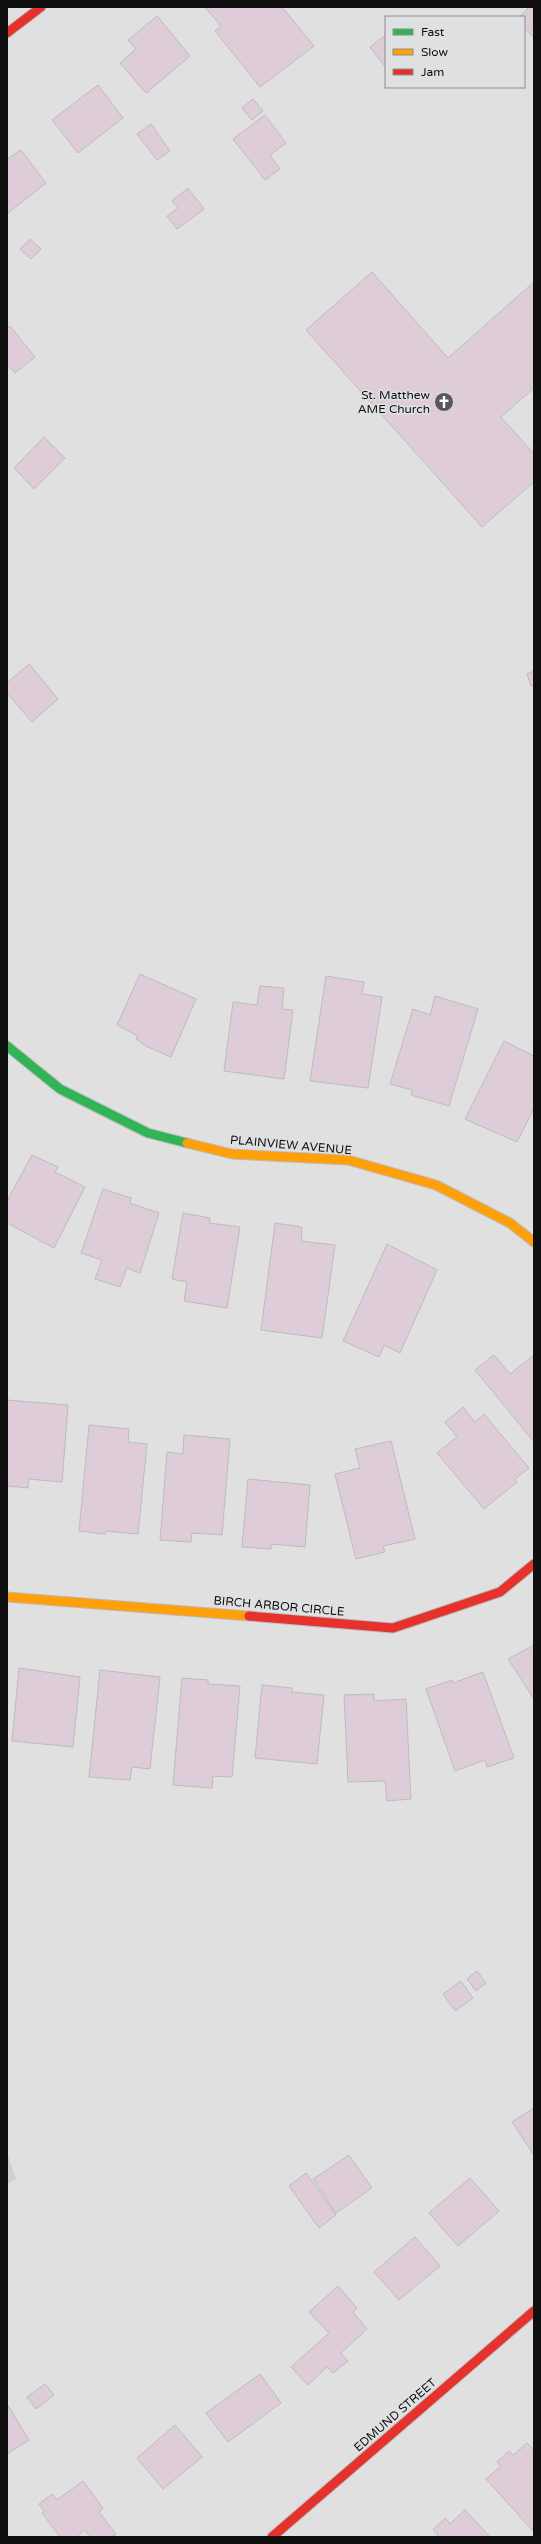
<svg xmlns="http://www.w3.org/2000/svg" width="541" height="2544" viewBox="0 0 541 2544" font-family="'Varela Round',sans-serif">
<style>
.built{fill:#ccd0d4}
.building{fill:#decdd8;stroke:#bcbcbc}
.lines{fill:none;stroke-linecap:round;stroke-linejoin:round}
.fast-casing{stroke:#bcbcbd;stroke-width:11}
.slow-casing{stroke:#bcbcbd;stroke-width:11}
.jam-casing{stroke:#bcbcbd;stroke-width:11}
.fast{stroke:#30b455;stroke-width:9}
.slow{stroke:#ff9f0a;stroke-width:9}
.jam{stroke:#e5322d;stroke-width:9}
.labels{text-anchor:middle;stroke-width:3;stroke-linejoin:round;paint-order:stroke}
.poi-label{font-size:12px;fill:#0f0f10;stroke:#dfe0e2;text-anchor:end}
.street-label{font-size:12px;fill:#0f0f10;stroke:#dfe0e2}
</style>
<rect width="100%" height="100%" fill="#e0e0e1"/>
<path class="built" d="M 7,2152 L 16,2179 L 7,2184 Z"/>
<path class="building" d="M 205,7 L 282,7 L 314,46 L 260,87 L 215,31 L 221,26 Z
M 526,7 L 534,7 L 534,38 L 524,27 L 524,17 L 519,17 L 528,9 Z
M 157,16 L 190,56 L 146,93 L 120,63 L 136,49 L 128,40 Z
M 386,35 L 386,68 L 370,47 Z
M 98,85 L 123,118 L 78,153 L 52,120 Z
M 253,99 L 263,111 L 252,120 L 242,108 Z
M 265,115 L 286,143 L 270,155 L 280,169 L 265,180 L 233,139 Z
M 151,124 L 170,151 L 157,160 L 137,134 Z
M 21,150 L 46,183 L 7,214 L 7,159 Z
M 188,188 L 204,209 L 177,229 L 167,216 L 178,208 L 172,201 Z
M 30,239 L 41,249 L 31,259 L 20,249 Z
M 372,272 L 448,358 L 534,282 L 534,388 L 501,417 L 534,454 L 534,482 L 482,527 L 306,330 Z
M 10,326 L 35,357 L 15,373 L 7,364 L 7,329 Z
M 44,437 L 65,458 L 34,489 L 14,468 Z
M 29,664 L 58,699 L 32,722 L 7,693 L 7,683 Z
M 534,671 L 534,686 L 531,686 L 527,674 Z
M 140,974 L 196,999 L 171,1057 L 146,1046 L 136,1039 L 138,1036 L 117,1025 Z
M 326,976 L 364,982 L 362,994 L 382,997 L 368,1088 L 310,1081 Z
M 260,986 L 284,988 L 282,1009 L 293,1010 L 284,1079 L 224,1071 L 233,1002 L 257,1005 Z
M 435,996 L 478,1009 L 449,1106 L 411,1095 L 412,1090 L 390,1084 L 413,1009 L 430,1015 Z
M 504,1041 L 534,1056 L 534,1108 L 517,1142 L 465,1119 Z
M 32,1155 L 58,1167 L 55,1172 L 85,1187 L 54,1248 L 7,1223 L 7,1201 Z
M 103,1189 L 131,1198 L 130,1203 L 159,1213 L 140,1273 L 127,1268 L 120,1287 L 95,1279 L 102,1260 L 81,1253 Z
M 183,1213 L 210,1218 L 209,1223 L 240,1227 L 227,1308 L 184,1301 L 187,1282 L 172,1279 Z
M 275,1223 L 302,1227 L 301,1241 L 335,1245 L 322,1338 L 261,1330 Z
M 387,1244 L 437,1270 L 400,1353 L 384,1345 L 379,1357 L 343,1341 Z
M 494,1355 L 510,1374 L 534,1355 L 534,1442 L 475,1370 Z
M 7,1400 L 68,1405 L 62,1482 L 29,1479 L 28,1488 L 7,1486 Z
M 463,1407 L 475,1422 L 484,1414 L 529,1468 L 515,1479 L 517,1482 L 484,1509 L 437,1453 L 457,1437 L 445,1422 Z
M 89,1425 L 129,1429 L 128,1442 L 147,1444 L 138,1534 L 106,1531 L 105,1534 L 79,1531 Z
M 184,1435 L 230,1439 L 222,1535 L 192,1533 L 191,1542 L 160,1540 L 167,1452 L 183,1454 Z
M 391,1441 L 415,1539 L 383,1546 L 385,1552 L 356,1559 L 335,1474 L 360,1468 L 355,1449 Z
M 248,1479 L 310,1485 L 305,1547 L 271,1544 L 271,1549 L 242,1547 Z
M 534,1645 L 534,1699 L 508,1659 Z
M 19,1668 L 80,1677 L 73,1747 L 12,1741 Z
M 100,1670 L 160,1677 L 150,1769 L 132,1767 L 130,1780 L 89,1777 Z
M 483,1672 L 514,1758 L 487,1767 L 485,1760 L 455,1771 L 426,1689 L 452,1680 L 453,1683 Z
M 182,1678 L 208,1680 L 208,1684 L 240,1686 L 232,1777 L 213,1776 L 212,1788 L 173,1785 Z
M 262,1685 L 292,1688 L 292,1692 L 324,1695 L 317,1764 L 255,1758 Z
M 374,1694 L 374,1701 L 406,1699 L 411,1799 L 387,1801 L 385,1781 L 348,1782 L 344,1695 Z
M 477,1971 L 486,1983 L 476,1991 L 467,1979 Z
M 461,1981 L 473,1998 L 455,2011 L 443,1994 Z
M 534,2108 L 534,2155 L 512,2122 Z
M 349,2155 L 372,2188 L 336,2213 L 313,2179 Z
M 306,2173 L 336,2215 L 319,2228 L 289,2186 Z
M 470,2178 L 499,2211 L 458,2246 L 429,2213 Z
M 415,2237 L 440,2266 L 399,2300 L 374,2272 Z
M 338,2286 L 357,2308 L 353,2312 L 367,2329 L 341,2353 L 348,2361 L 333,2373 L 327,2367 L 308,2385 L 291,2367 L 329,2333 L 309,2312 Z
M 260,2374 L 281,2403 L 228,2442 L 206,2413 Z
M 45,2384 L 54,2395 L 36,2409 L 27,2397 Z
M 7,2404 L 29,2440 L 7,2454 Z
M 175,2425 L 202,2457 L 163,2489 L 137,2458 Z
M 527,2443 L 534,2450 L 534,2532 L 486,2479 L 501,2466 L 497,2462 L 509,2451 L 513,2455 Z
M 83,2481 L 103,2508 L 99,2512 L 116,2534 L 111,2537 L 90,2537 L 85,2530 L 77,2537 L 60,2537 L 42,2513 L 44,2511 L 39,2504 L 52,2494 L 57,2500 Z
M 465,2510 L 490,2537 L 436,2537 L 438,2535 L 433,2530 L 445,2518 L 450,2524 Z"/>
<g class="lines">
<defs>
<path id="fast" d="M 7,1046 L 60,1089 L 148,1133 L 187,1143"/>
<path id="slow" d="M 187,1143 L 232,1154 L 348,1160 L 436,1185 L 510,1223 L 534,1242
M 7,1597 L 249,1616"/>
<path id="jam" d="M 7,33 L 41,7
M 249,1616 L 393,1628 L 500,1592 L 534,1564
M 272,2537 L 534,2311"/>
</defs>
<use href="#fast" class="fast-casing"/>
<use href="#slow" class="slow-casing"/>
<use href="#jam" class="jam-casing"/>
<use href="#fast" class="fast"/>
<use href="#slow" class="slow"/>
<use href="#jam" class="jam"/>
</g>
<defs>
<symbol id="church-disc" viewBox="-11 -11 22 22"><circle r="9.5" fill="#585859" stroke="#dfe0e2"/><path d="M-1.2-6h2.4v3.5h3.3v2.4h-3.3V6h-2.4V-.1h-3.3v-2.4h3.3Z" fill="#fff"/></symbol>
</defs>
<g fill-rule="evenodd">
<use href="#church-disc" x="433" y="391" width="22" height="22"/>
</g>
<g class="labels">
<g class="poi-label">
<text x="430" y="399">St. Matthew<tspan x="430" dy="14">AME Church</tspan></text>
</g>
<g class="street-label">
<text transform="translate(291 1145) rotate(5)" y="4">PLAINVIEW AVENUE</text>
<text transform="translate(279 1606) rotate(5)" y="4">BIRCH ARBOR CIRCLE</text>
<text transform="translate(395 2415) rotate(-41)" y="4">EDMUND STREET</text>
</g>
</g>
<rect width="541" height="2544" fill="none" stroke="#0f0f10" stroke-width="16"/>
<rect x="385" y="16" width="140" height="72" fill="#dfe0e2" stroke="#8c8c8e"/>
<rect x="393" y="29" width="20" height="6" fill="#30b455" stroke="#8c8c8e"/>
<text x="421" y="36" font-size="12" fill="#0f0f10">Fast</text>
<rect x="393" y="49" width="20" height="6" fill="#ff9f0a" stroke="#8c8c8e"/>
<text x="421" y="56" font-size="12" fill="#0f0f10">Slow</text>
<rect x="393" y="69" width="20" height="6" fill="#e5322d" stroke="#8c8c8e"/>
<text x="421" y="76" font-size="12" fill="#0f0f10">Jam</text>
</svg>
